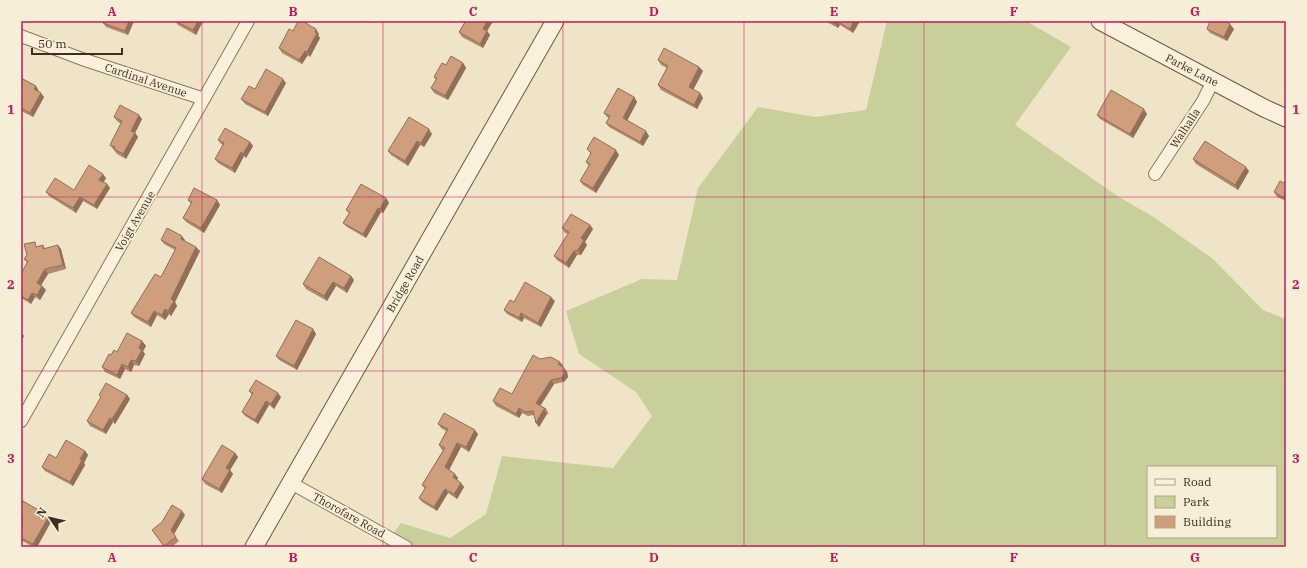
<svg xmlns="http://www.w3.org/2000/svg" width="1307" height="568" viewBox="0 0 1307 568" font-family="'IBM Plex Serif',serif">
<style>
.green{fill:#c9cf9b;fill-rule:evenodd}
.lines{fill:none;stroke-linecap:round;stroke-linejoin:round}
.minor-casing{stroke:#8d765c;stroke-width:14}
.secondary-casing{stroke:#6f573f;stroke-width:19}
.minor{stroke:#faf1dc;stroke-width:12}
.secondary{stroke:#faf1dc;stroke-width:17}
.wall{fill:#b2896c}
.shaded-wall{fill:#916f58}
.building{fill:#cf9f7d;stroke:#916f58}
.grid{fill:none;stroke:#c2185b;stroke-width:1;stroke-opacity:0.55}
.labels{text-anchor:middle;stroke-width:4;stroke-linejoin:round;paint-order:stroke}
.street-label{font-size:11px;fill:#3d2e20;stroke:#f7eed8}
.neatline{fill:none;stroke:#c2185b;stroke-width:1.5}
.grid-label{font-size:13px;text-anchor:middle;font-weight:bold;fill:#c2185b}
</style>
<rect width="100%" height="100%" fill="#f0e4c8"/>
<path class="green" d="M 887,21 L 1026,21 L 1071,47 L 1015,125 L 1119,197 L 1152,216 L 1213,259 L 1263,310 L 1286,319 L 1286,547 L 383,547 L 401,523 L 450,538 L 486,514 L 502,456 L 613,468 L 652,416 L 636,392 L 579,354 L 566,311 L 642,279 L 677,280 L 698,188 L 758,107 L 815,117 L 866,110 ZM 1148,467 L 1276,467 L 1276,537 L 1148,537 Z"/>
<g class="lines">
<defs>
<path id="minor" d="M 21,36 L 82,59 L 204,99
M 1155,174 L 1203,101 L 1213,81
M 21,421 L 248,21
M 291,483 L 406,547"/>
<path id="secondary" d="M 1100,21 L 1264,108 L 1286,118
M 254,547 L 555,21"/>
</defs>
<use href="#minor" class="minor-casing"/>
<use href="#secondary" class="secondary-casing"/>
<use href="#minor" class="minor"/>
<use href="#secondary" class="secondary"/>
</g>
<path class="wall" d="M 104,21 L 134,21 L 128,35 L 106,27 L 103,23 Z
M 175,21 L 203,21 L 196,35 L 178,25 Z
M 465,21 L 493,21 L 487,31 L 490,35 L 483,48 L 462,37 L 459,32 Z
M 825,21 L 860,21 L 853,33 L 840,25 L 838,28 Z
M 1207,29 L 1234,29 L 1227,41 L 1210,33 Z
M 293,31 L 319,34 L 318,35 L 320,38 L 310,57 L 308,55 L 302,64 L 282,53 L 279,48 Z
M 658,60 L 699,67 L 703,71 L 693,90 L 700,93 L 703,98 L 697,109 L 661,90 L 658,85 L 667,68 L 661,65 Z
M 463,63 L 466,68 L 448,100 L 434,93 L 431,88 L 436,80 L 434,77 L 446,65 Z
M 21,78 L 36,86 L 38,91 L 44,97 L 33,117 L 21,111 Z
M 286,83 L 268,116 L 245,104 L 241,99 L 255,89 Z
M 634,97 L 637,102 L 627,120 L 649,136 L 643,146 L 609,127 L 606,123 L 609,118 L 607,117 L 604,113 Z
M 1147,114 L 1133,138 L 1100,119 L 1097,115 Z
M 114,117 L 142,119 L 135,133 L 138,137 L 126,159 L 117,154 L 110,145 L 121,124 L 117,121 Z
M 432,134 L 424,147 L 420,145 L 408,166 L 391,155 L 388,151 Z
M 218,140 L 250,142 L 253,146 L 246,158 L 244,156 L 235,173 L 218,163 L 215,159 L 223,145 L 221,144 Z
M 587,149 L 619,155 L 596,193 L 583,185 L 580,181 L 589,166 L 586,162 L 591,154 Z
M 1193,159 L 1249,171 L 1238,190 L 1196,164 Z
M 106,178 L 104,182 L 107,184 L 110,188 L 97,209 L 83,201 L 76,213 L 49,196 L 46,192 L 74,190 Z
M 1286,184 L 1286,201 L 1277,197 L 1274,192 Z
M 386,198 L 389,203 L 383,213 L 381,212 L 366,238 L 347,227 L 343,223 L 349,213 L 346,210 Z
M 188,200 L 217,200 L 220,205 L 204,233 L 186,222 L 183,218 L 191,204 Z
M 590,225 L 593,229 L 585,242 L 587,245 L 581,255 L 577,255 L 569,268 L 557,260 L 554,256 L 568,234 L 565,233 L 562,228 Z
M 161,240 L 185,240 L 185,241 L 200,251 L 175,302 L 177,306 L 171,316 L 169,314 L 165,320 L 157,315 L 151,327 L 134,317 L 131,313 L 161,277 L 175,250 L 164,244 Z
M 43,245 L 45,248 L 61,249 L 66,269 L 48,274 L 41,285 L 46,290 L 40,300 L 35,297 L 31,304 L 21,298 L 21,274 L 27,263 L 24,259 L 38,246 Z
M 351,276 L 354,280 L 347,293 L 336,286 L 327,301 L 306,289 L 303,284 Z
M 555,301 L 541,327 L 524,318 L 522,322 L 507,314 L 504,310 L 514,302 Z
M 313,329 L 316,334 L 297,370 L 279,360 L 276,356 Z
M 142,341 L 146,346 L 143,351 L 145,354 L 139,366 L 134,365 L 131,372 L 125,369 L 120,379 L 105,372 L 102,367 L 111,355 Z
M 540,359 L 560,362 L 563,366 L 563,367 L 567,372 L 568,377 L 564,382 L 554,384 L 540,406 L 546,409 L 549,414 L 547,414 L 539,427 L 536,423 L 534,415 L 528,416 L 522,413 L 519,418 L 496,406 L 493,401 L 512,394 Z
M 249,391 L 281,397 L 274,409 L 269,405 L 258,424 L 245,416 L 242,412 L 252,395 Z
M 99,395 L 127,395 L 130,399 L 115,424 L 113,422 L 106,434 L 90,426 L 87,421 L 101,398 Z
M 438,424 L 478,434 L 469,452 L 461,447 L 449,470 L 458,478 L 457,480 L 464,487 L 457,499 L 448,493 L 437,511 L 422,502 L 419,498 L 425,489 L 422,485 L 443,450 L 442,450 L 439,445 L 446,431 L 441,428 Z
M 85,451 L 88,455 L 84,463 L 85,465 L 73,486 L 45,471 L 42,467 L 56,458 Z
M 235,453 L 238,457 L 230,470 L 233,474 L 222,493 L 205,484 L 202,479 Z
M 21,500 L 52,520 L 37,547 L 33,547 L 21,540 L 21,523 L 22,521 L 21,520 Z
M 185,515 L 174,534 L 179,541 L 172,547 L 164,547 L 152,530 Z"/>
<path class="shaded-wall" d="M 129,21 L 134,21 L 128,35 L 125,31 Z
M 198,21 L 203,21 L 196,35 L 193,30 Z
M 487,21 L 493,21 L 487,31 L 490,35 L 483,48 L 480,44 L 483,29 Z
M 836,21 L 840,25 L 838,28 L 835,24 Z
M 854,21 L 860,21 L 853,33 L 850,29 Z
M 1230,24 L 1234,29 L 1227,41 L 1224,37 Z
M 316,29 L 319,34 L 318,35 L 320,38 L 310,57 L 307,52 L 315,32 Z
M 305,51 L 308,55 L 302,64 L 299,60 Z
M 463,63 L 466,68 L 448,100 L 445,96 Z
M 699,67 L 703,71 L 692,92 L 689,87 Z
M 283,79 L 286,83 L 268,116 L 265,112 Z
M 36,86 L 39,91 L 37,93 L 34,89 Z
M 41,93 L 44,97 L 33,117 L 30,113 Z
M 700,93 L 703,98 L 697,109 L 694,105 Z
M 634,97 L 637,102 L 626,123 L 623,118 Z
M 1144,109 L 1147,114 L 1133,138 L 1130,134 Z
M 139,115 L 142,119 L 135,133 L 138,137 L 126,159 L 123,154 L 131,131 Z
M 429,129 L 432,134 L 424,147 L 421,143 Z
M 646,131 L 649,136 L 643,146 L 640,142 Z
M 417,141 L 420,145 L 408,166 L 405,161 Z
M 250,142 L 253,146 L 246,158 L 243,154 Z
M 616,150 L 619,155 L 596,193 L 593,188 Z
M 241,152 L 244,156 L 235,173 L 232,168 Z
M 1246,167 L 1249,171 L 1238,190 L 1235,185 Z
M 103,174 L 106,178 L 102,184 L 99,180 Z
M 107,184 L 110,188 L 97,209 L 94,205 Z
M 80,197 L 83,201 L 76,213 L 73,208 Z
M 386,198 L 389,203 L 383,213 L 380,209 Z
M 217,200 L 220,205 L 204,233 L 201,228 Z
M 378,208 L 381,212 L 366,238 L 363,234 Z
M 590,225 L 593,229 L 585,242 L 587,245 L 581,255 L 578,250 L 581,238 Z
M 182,236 L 185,240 L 184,243 L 181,239 Z
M 58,245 L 61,249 L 66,269 L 63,265 Z
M 196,247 L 200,251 L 175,302 L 177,306 L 171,316 L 168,311 L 171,299 Z
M 574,251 L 577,255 L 569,268 L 566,263 Z
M 45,269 L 48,274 L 40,287 L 37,283 Z
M 351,276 L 354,280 L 347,293 L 344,288 Z
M 333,282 L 336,286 L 327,301 L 324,296 Z
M 42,286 L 46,290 L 40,300 L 37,295 Z
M 32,293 L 35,297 L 31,304 L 28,300 Z
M 551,297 L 555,301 L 541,327 L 538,323 Z
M 165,309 L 169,314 L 165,320 L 162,315 Z
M 154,311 L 157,315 L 151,327 L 148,322 Z
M 521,313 L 524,318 L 522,322 L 519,318 Z
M 313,329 L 316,334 L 297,370 L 294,366 Z
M 21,332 L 24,336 L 21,342 Z
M 142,341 L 146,346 L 143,351 L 145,354 L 139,366 L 136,361 L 139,348 Z
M 131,360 L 134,365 L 131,372 L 128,367 Z
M 560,362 L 563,366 L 561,369 L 558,364 Z
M 122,364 L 125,369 L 120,379 L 117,375 Z
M 564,368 L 567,372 L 568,377 L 564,382 L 561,378 Z
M 551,380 L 554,384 L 539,408 L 536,403 Z
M 278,393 L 281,397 L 274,409 L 271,404 Z
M 127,395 L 130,399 L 115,424 L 112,419 Z
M 266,401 L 269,405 L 258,424 L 255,420 Z
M 519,408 L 522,413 L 519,418 L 516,414 Z
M 544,409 L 547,414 L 539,427 L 536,423 Z
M 110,418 L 113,422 L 106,434 L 103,430 Z
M 475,430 L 478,434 L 469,452 L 466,447 Z
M 457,443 L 461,447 L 448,472 L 445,467 Z
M 85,451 L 88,455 L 84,463 L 85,465 L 73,486 L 70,482 Z
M 235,453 L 238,457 L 230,470 L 233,474 L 222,493 L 219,489 L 226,468 Z
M 455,474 L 458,478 L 456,482 L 453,477 Z
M 461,483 L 464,487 L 457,499 L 454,494 Z
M 445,489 L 448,493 L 437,511 L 434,507 Z
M 182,511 L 185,515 L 174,534 L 171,530 Z
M 49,516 L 52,520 L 37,547 L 35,547 L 33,544 Z"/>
<path class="building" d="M 104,21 L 129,21 L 125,31 L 103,23 Z
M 175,21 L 198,21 L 193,30 Z
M 298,21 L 302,21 L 316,29 L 315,32 L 317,33 L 307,52 L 305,51 L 299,60 L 279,48 L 289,29 L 293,31 Z
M 466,21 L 487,21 L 483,29 L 487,31 L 480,44 L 459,32 Z
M 830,21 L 836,21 L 835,24 Z
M 836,21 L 854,21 L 850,29 Z
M 1210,21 L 1224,21 L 1230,24 L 1224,37 L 1207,29 Z
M 664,48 L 699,67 L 689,87 L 700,93 L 694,105 L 658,85 L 668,66 L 658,60 Z
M 451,56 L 463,63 L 445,96 L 431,88 L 437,78 L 434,77 L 442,63 L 446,65 Z
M 266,69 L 283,79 L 265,112 L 241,99 L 249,86 L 255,89 Z
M 21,78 L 36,86 L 34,89 L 41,93 L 30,113 L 21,108 Z
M 618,88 L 634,97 L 623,118 L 646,131 L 640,142 L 606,123 L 610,116 L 604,113 Z
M 1111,90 L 1144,109 L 1130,134 L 1097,115 Z
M 120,105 L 139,115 L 131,131 L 135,133 L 123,154 L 114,149 L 115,147 L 110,145 L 122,121 L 114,117 Z
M 409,117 L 429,129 L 421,143 L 417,141 L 405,161 L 388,151 Z
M 225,128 L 250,142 L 243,154 L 241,152 L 232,168 L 215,159 L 224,143 L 218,140 Z
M 594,137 L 616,150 L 593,188 L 580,181 L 590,164 L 586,162 L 591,153 L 587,149 Z
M 1205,141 L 1246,167 L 1235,185 L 1193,159 Z
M 89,165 L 103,174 L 99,180 L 107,184 L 94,205 L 80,197 L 73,208 L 46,192 L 55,178 L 74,190 Z
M 1280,181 L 1286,184 L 1286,199 L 1274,192 Z
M 361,184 L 386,198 L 380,209 L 378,208 L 363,234 L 343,223 L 350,212 L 346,210 Z
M 194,188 L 217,200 L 201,228 L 183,218 L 192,202 L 188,200 Z
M 571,214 L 590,225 L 581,238 L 584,240 L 578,250 L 574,251 L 566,263 L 554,256 L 569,232 L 562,228 Z
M 167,228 L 182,236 L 181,239 L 196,247 L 171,299 L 174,301 L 168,311 L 165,309 L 162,315 L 154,311 L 148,322 L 131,313 L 155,274 L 161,277 L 176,248 L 161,240 Z
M 35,242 L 36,247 L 43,245 L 43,249 L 58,245 L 63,265 L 45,269 L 37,283 L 42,286 L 37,295 L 32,293 L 28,300 L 21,296 L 21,274 L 28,261 L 24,259 L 27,255 L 24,244 Z
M 319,257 L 351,276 L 344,288 L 333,282 L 324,296 L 303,284 Z
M 525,282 L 551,297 L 538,323 L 521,313 L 519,318 L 504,310 L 510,300 L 514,302 Z
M 296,320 L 313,329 L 294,366 L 276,356 Z
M 127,333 L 142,341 L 139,348 L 142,350 L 136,361 L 131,360 L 128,367 L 122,364 L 117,375 L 102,367 L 109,354 L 111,355 L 114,350 L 117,352 Z
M 533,355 L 540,359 L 551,357 L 560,362 L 558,364 L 564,368 L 565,373 L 561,378 L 551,380 L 536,403 L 546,409 L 544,409 L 536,423 L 533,411 L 525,412 L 519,408 L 516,414 L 493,401 L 500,388 L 512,394 Z
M 256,380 L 278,393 L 271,404 L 266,401 L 255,420 L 242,412 L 253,393 L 249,391 Z
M 106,383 L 127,395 L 112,419 L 110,418 L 103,430 L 87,421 L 101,397 L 99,395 Z
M 444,413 L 475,430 L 466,447 L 457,443 L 445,467 L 455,474 L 453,477 L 461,483 L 454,494 L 445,489 L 434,507 L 419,498 L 426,487 L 422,485 L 445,448 L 439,445 L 448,429 L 438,424 Z
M 66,440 L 85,451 L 80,459 L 82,460 L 70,482 L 42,467 L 49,454 L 56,458 Z
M 222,445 L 235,453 L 226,468 L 230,470 L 219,489 L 202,479 Z
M 21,500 L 49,516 L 33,544 L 21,538 L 21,523 L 23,519 L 21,518 Z
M 172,505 L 182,511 L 171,530 L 176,537 L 164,546 L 152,530 L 162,522 Z"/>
<path class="grid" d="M 202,21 L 202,547M 383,21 L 383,547M 563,21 L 563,547M 744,21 L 744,547M 924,21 L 924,547M 1105,21 L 1105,547M 21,197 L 1286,197M 21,371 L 1286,371"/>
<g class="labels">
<g class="street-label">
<text transform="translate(1192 70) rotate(27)" y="4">Parke Lane</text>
<text transform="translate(146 80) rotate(18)" y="4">Cardinal Avenue</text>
<text transform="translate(1185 128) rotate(-57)" y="4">Walhalla</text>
<text transform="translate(135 221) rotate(-60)" y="4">Voigt Avenue</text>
<text transform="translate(405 284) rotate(-60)" y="4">Bridge Road</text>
<text transform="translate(349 515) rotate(29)" y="4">Thorofare Road</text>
</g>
</g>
<rect width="1307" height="568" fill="none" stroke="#f7eed8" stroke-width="44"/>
<rect x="1147" y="466" width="130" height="72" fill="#f7eed8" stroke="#ada18e"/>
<rect x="1155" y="479" width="20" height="6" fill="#faf1dc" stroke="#ada18e"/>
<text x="1183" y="486" font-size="12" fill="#3d2e20">Road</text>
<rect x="1155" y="496" width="20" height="12" fill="#c9cf9b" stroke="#ada18e"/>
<text x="1183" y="506" font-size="12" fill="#3d2e20">Park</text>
<rect x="1155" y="516" width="20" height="12" fill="#cf9f7d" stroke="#ada18e"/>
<text x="1183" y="526" font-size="12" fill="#3d2e20">Building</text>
<g transform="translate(50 518) rotate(304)" stroke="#f7eed8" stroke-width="3" paint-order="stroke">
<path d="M0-3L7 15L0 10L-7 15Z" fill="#3d2e20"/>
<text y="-6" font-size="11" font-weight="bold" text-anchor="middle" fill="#3d2e20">N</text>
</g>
<path d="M32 48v6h90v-6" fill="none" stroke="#3d2e20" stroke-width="2"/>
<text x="38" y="48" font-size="12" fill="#3d2e20" stroke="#f7eed8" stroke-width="3" paint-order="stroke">50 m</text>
<rect x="22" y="22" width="1263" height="524" class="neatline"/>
<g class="grid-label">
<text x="112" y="16">A</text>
<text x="293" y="16">B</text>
<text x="473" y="16">C</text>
<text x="654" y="16">D</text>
<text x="834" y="16">E</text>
<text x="1014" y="16">F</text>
<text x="1195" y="16">G</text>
<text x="11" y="114">1</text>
<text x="1296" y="114">1</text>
<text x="11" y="289">2</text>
<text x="1296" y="289">2</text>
<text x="11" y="463">3</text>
<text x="1296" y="463">3</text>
<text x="112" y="562">A</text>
<text x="293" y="562">B</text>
<text x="473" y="562">C</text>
<text x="654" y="562">D</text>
<text x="834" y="562">E</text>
<text x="1014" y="562">F</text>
<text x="1195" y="562">G</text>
</g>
</svg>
